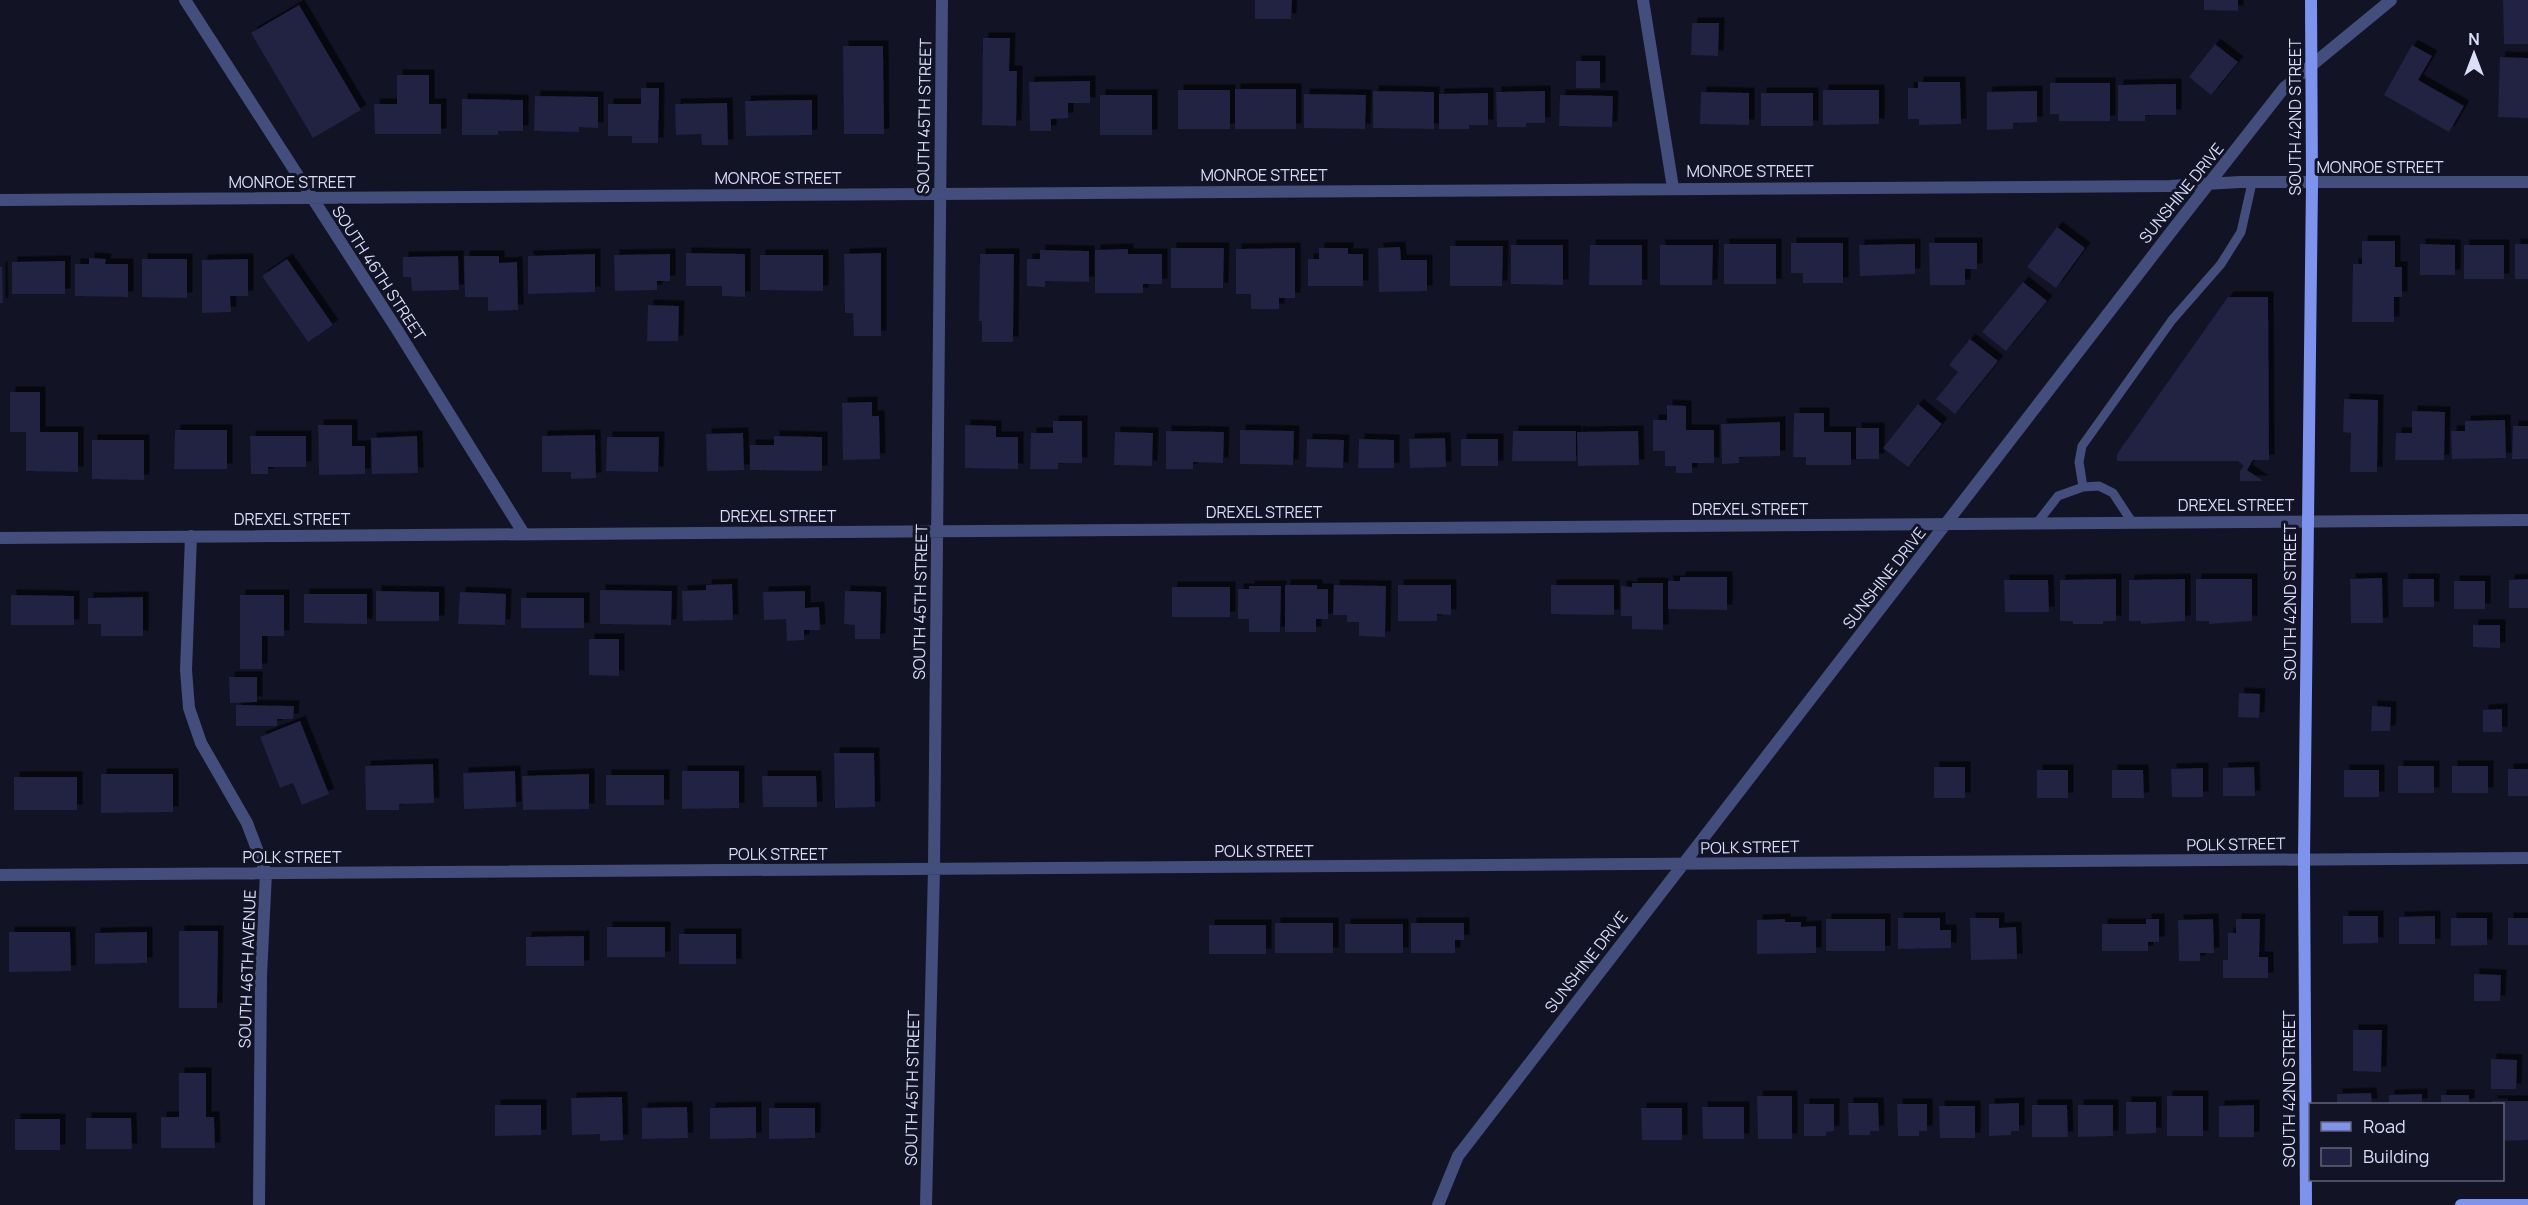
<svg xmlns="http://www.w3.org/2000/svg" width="2528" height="1205" viewBox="0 0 2528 1205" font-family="Manrope,sans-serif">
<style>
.building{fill:#212143;filter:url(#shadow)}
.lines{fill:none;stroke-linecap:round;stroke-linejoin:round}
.lane{stroke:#434e7d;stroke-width:9}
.street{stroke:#434e7d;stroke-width:12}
.secondary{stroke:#7e93ed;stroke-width:12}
.labels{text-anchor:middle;stroke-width:6;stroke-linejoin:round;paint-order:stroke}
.street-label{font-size:16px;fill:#dadefa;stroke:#121324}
</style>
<defs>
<filter id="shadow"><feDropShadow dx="5.5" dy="-5.5" stdDeviation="0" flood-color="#0009"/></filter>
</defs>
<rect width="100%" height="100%" fill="#121324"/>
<path class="building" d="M 1255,0 L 1292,0 L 1291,19 L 1255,19 Z
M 2204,0 L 2238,0 L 2238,11 L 2204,10 Z
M 2503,0 L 2528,0 L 2528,44 L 2504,44 Z
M 299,5 L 361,110 L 313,138 L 251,33 Z
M 1692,23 L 1719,23 L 1718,56 L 1691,55 Z
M 983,38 L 1010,38 L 1009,71 L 1017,71 L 1016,126 L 982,125 Z
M 2215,44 L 2238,62 L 2211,95 L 2189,77 Z
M 2412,45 L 2432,56 L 2418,80 L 2464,106 L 2449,132 L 2384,95 Z
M 843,46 L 883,46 L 884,134 L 844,134 Z
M 2500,57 L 2528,58 L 2528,118 L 2498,117 Z
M 1576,61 L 1600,61 L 1600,88 L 1576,88 Z
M 397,75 L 429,75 L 429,104 L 441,104 L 441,134 L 375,134 L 374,104 L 397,104 Z
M 1090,81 L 1090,103 L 1068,103 L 1068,118 L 1051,119 L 1051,131 L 1030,131 L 1029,82 Z
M 1918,82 L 1960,82 L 1961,124 L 1919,125 L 1919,119 L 1908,119 L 1908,88 L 1918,88 Z
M 2050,83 L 2110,83 L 2110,121 L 2059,121 L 2059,114 L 2050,114 Z
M 2176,84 L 2176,115 L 2145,115 L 2145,121 L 2118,121 L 2118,85 Z
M 641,88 L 659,88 L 658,143 L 632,143 L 632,136 L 608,136 L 608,104 L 641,104 Z
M 1235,89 L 1296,89 L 1296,129 L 1235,129 Z
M 1178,90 L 1230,90 L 1230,129 L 1178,129 Z
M 1823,90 L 1879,90 L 1879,124 L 1823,125 Z
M 1373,91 L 1434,92 L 1434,129 L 1373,128 Z
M 1545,91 L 1545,123 L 1526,123 L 1526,127 L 1497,127 L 1496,92 Z
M 2037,91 L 2037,122 L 2013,123 L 2013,129 L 1987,130 L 1987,92 Z
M 1701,92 L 1749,93 L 1749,125 L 1700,124 Z
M 1488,93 L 1488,125 L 1469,125 L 1469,129 L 1439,129 L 1439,94 Z
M 1761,93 L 1813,93 L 1813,126 L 1761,126 Z
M 1304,94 L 1366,95 L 1365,129 L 1304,128 Z
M 1100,95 L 1152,95 L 1152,135 L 1100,135 Z
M 1560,95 L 1613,96 L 1612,127 L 1559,126 Z
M 535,96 L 598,97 L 598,128 L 579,127 L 579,132 L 534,131 Z
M 462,99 L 523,100 L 523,131 L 498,131 L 498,135 L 462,135 Z
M 812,100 L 812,135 L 746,136 L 745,101 Z
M 727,103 L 728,145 L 702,145 L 701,134 L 676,135 L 675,104 Z
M 2057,227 L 2085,248 L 2056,288 L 2027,267 Z
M 2362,241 L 2395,241 L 2395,267 L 2402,267 L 2402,297 L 2394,297 L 2394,322 L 2352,322 L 2353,264 L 2362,264 Z
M 1791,243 L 1843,243 L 1843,283 L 1803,283 L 1803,273 L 1791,273 Z
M 1929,243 L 1977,243 L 1977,269 L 1965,269 L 1965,285 L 1930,285 Z
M 1724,244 L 1776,244 L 1776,284 L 1724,284 Z
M 1915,244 L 1915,274 L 1860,276 L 1859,245 Z
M 2420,244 L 2455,245 L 2455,275 L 2420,275 Z
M 2515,244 L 2528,244 L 2528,279 L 2515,279 Z
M 1511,245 L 1563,245 L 1563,285 L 1511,284 Z
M 1590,245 L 1642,245 L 1642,285 L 1589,285 Z
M 1660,245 L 1713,245 L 1712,285 L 1660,285 Z
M 2464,245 L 2504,245 L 2504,279 L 2464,279 Z
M 1450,246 L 1503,246 L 1502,286 L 1450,286 Z
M 1400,247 L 1401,260 L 1427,260 L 1427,291 L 1379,292 L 1378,248 Z
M 1171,248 L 1224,248 L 1223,288 L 1171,288 Z
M 1295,248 L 1295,298 L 1279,298 L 1279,309 L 1251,309 L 1251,294 L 1236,294 L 1236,249 Z
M 1319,248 L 1348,248 L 1348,254 L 1363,254 L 1363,286 L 1308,286 L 1308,259 L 1319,259 Z
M 1128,249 L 1128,254 L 1162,254 L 1162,284 L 1143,284 L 1143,293 L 1095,293 L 1095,250 Z
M 1040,250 L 1089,251 L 1089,282 L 1045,281 L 1045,287 L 1027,286 L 1027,259 L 1040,259 Z
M 686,253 L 745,254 L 745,297 L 722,296 L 722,286 L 686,286 Z
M 881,253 L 881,336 L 854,336 L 853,313 L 845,313 L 844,254 Z
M 595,254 L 595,292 L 528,294 L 528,256 Z
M 670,254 L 670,281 L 657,281 L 657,290 L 615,291 L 614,255 Z
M 980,254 L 1014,254 L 1013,342 L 982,342 L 982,321 L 979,321 Z
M 760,255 L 823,255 L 823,291 L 760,290 Z
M 458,256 L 459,290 L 412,291 L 411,277 L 403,277 L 403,257 Z
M 464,256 L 499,256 L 499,263 L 517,262 L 518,310 L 488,311 L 488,297 L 465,297 Z
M 89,258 L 106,259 L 105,264 L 128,264 L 128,297 L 75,296 L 75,264 L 89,264 Z
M 142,259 L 187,259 L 187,298 L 142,297 Z
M 248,259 L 248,296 L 230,296 L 231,312 L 202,313 L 202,260 Z
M 287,259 L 333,325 L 308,342 L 262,276 Z
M 65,261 L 65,294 L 12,294 L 12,262 Z
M 0,267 L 2,267 L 3,303 L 0,303 Z
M 2023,282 L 2047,301 L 2006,351 L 1982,332 Z
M 2228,297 L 2268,297 L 2269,460 L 2253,460 L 2247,470 L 2263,481 L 2240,481 L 2240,471 L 2244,466 L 2238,461 L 2117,461 L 2117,454 Z
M 648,305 L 679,306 L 678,341 L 647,341 Z
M 1970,339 L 1998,361 L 1955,414 L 1936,399 L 1958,372 L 1949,365 Z
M 10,392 L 40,392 L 40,432 L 78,432 L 78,472 L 26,471 L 26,432 L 10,432 Z
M 2344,399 L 2378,400 L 2377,472 L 2350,472 L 2351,433 L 2343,432 Z
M 872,402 L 872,416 L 879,416 L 880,459 L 843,460 L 842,403 Z
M 1918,404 L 1942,424 L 1908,467 L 1883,448 Z
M 1667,405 L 1686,406 L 1686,430 L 1714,430 L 1714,463 L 1692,463 L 1692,473 L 1676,473 L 1676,466 L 1665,466 L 1665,451 L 1653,451 L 1653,420 L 1667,420 Z
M 2412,411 L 2445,412 L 2444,460 L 2395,460 L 2396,433 L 2412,433 Z
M 1794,413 L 1824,413 L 1824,432 L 1851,432 L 1851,465 L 1806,465 L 1806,457 L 1793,457 Z
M 2505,420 L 2506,458 L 2452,459 L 2451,431 L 2465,431 L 2465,421 Z
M 1053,421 L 1082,421 L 1082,463 L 1058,463 L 1058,469 L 1030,469 L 1031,433 L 1053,433 Z
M 1780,422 L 1780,456 L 1739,457 L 1739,463 L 1722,464 L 1721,424 Z
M 318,425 L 352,425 L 352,446 L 365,446 L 365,474 L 319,475 Z
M 965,425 L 996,426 L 996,437 L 1018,437 L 1018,469 L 965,468 Z
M 2513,426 L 2528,426 L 2528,459 L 2512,459 Z
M 1856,428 L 1879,428 L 1879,459 L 1856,459 Z
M 175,430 L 227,430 L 227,469 L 174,469 Z
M 1240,430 L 1294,431 L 1293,465 L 1240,464 Z
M 1166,431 L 1224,432 L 1223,463 L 1193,462 L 1193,469 L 1166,469 Z
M 1513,431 L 1576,431 L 1576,461 L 1512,461 Z
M 1638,431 L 1639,465 L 1578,466 L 1577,432 Z
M 1115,432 L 1153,433 L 1152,466 L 1114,465 Z
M 743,433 L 744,470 L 707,471 L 706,434 Z
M 595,435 L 596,478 L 571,479 L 571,472 L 542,472 L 542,436 Z
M 250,436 L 306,436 L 306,467 L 268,467 L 268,474 L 251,474 Z
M 417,436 L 418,473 L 372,474 L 371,438 Z
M 774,436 L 822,437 L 822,471 L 750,470 L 750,445 L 774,445 Z
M 607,437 L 659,437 L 658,472 L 606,471 Z
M 1445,438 L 1446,467 L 1410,468 L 1409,439 Z
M 1307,439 L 1344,440 L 1343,468 L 1306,467 Z
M 1359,439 L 1394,440 L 1394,468 L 1358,468 Z
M 1461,439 L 1498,439 L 1498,466 L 1461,466 Z
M 92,440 L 144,440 L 144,480 L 92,479 Z
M 1680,577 L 1727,577 L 1727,610 L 1668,609 L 1668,581 L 1680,581 Z
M 2382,578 L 2383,623 L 2351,623 L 2350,579 Z
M 2116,579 L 2116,621 L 2103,621 L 2103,624 L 2073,624 L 2073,621 L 2060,621 L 2060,580 Z
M 2185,579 L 2185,621 L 2141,624 L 2141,621 L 2129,621 L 2129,580 Z
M 2196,579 L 2252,579 L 2252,621 L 2209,624 L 2209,621 L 2196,621 Z
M 2403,579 L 2434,579 L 2434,607 L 2403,607 Z
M 2528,579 L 2528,608 L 2509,608 L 2509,580 Z
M 2004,580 L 2048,580 L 2049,612 L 2005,612 Z
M 2454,581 L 2485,581 L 2485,609 L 2454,609 Z
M 1632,583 L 1663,583 L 1663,630 L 1632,629 L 1632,616 L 1621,616 L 1621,586 L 1632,587 Z
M 732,584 L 733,620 L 683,621 L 682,591 L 706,590 L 706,585 Z
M 1285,585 L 1317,585 L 1317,589 L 1328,589 L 1328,619 L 1316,619 L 1316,632 L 1285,632 Z
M 1334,585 L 1386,586 L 1385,637 L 1359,636 L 1359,622 L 1347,622 L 1347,615 L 1333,615 Z
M 1398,585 L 1451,585 L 1451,615 L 1437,614 L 1437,621 L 1398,621 Z
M 1551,585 L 1614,585 L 1614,615 L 1551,614 Z
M 1249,586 L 1281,586 L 1280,632 L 1249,632 L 1249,619 L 1238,619 L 1238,589 L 1249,589 Z
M 1172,587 L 1230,587 L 1230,617 L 1172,617 Z
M 600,590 L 672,591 L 671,625 L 600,624 Z
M 376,591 L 439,592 L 439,621 L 376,621 Z
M 805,591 L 805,608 L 819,607 L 820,630 L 804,630 L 804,640 L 787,641 L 786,619 L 764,620 L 763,592 Z
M 845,591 L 881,592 L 880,639 L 855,639 L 855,625 L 844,624 Z
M 460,592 L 506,594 L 505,625 L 458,624 Z
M 304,594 L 367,594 L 367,624 L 304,623 Z
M 11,595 L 74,596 L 74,625 L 11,625 Z
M 240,595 L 284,595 L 284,636 L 262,636 L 262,669 L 240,669 Z
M 143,597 L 143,636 L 101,636 L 101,624 L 88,624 L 88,598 Z
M 521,598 L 584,598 L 584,628 L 521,628 Z
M 2473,625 L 2500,625 L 2500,648 L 2473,647 Z
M 589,639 L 619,639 L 619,676 L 589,675 Z
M 229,677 L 257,677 L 257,702 L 230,703 Z
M 2239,693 L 2260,694 L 2259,718 L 2238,717 Z
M 236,705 L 294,706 L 293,719 L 277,719 L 277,726 L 236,726 Z
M 2372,706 L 2391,707 L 2390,731 L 2371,731 Z
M 2502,709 L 2502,732 L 2483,732 L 2483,710 Z
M 300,721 L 329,794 L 302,805 L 293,783 L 280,788 L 260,737 Z
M 834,753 L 874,753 L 875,807 L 835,808 Z
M 433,764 L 434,803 L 399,804 L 399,810 L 366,810 L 365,766 Z
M 2398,766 L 2434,766 L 2434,793 L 2398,793 Z
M 2452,766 L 2488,766 L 2488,793 L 2452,793 Z
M 1934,767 L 1965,767 L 1965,798 L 1934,798 Z
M 2254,767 L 2255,796 L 2223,796 L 2223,768 Z
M 2203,768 L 2203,797 L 2172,797 L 2171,769 Z
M 2508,769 L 2528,769 L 2528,796 L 2508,796 Z
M 2037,770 L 2068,770 L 2068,798 L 2037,798 Z
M 2112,770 L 2143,770 L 2144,798 L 2112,798 Z
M 2344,770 L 2379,770 L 2379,797 L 2344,797 Z
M 515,771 L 516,807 L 464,809 L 463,773 Z
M 682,771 L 739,771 L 739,808 L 682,809 Z
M 101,774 L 173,774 L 173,812 L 101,813 Z
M 589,774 L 589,809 L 523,810 L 522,776 Z
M 606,775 L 664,775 L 664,805 L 606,805 Z
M 762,776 L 816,776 L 817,807 L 763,807 Z
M 14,777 L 77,777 L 77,810 L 14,810 Z
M 2343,916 L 2378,916 L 2378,943 L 2343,944 Z
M 2435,916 L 2435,944 L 2399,944 L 2399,917 Z
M 1898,918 L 1940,918 L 1940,930 L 1951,930 L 1951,948 L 1898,949 Z
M 1970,918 L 1999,918 L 1999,928 L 2016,927 L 2017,959 L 1971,960 Z
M 2451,918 L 2487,918 L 2487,945 L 2451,946 Z
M 2508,918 L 2528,918 L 2528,945 L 2508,945 Z
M 1785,919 L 1785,922 L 1801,922 L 1801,927 L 1816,926 L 1816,953 L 1757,954 L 1757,920 Z
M 1826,919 L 1885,919 L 1885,951 L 1826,951 Z
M 2146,919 L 2159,919 L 2159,942 L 2148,942 L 2148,951 L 2102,951 L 2102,924 L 2146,924 Z
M 2213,919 L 2214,953 L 2200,953 L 2200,961 L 2179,961 L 2178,920 Z
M 2236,919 L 2260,919 L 2259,957 L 2268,957 L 2268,978 L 2223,978 L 2223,960 L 2228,960 L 2228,933 L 2236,933 Z
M 1275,923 L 1333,923 L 1333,953 L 1275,953 Z
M 1411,923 L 1464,923 L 1464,940 L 1455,940 L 1455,953 L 1411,953 Z
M 1345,924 L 1403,924 L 1403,953 L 1345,953 Z
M 1209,925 L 1266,925 L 1266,954 L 1209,954 Z
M 607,927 L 665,927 L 665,957 L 607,957 Z
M 179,931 L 218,931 L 217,1008 L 179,1008 Z
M 9,932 L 70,932 L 71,971 L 9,972 Z
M 147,932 L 147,963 L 95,964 L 95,933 Z
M 679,934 L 736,934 L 736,964 L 679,964 Z
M 584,936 L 584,966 L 526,966 L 526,937 Z
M 2474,974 L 2501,975 L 2500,1001 L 2474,1001 Z
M 2353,1030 L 2382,1030 L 2381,1072 L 2353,1071 Z
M 2491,1059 L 2517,1060 L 2516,1089 L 2491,1089 Z
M 179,1073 L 206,1073 L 206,1117 L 214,1117 L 215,1148 L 161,1148 L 161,1117 L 179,1117 Z
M 2371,1093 L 2372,1104 L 2337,1104 L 2337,1094 Z
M 2422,1094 L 2422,1104 L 2389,1104 L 2389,1095 Z
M 2441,1095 L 2469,1095 L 2469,1104 L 2441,1104 Z
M 1757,1096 L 1792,1096 L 1792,1139 L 1758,1139 Z
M 2167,1096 L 2203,1096 L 2203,1136 L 2167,1136 Z
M 622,1097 L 623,1140 L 600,1141 L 600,1134 L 572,1135 L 571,1098 Z
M 2492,1101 L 2528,1101 L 2528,1140 L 2502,1141 L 2502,1104 L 2492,1104 Z
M 2126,1102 L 2156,1102 L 2156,1133 L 2126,1134 Z
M 1848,1103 L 1878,1103 L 1879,1131 L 1870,1131 L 1870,1135 L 1849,1135 Z
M 2019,1103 L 2019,1131 L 2011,1131 L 2011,1135 L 1989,1136 L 1989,1104 Z
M 1804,1104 L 1834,1104 L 1834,1131 L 1826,1132 L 1826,1136 L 1804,1136 Z
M 1897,1104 L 1927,1104 L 1927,1131 L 1919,1131 L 1919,1136 L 1898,1136 Z
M 495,1105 L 541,1105 L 541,1135 L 495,1136 Z
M 2032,1105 L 2067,1105 L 2068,1137 L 2032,1137 Z
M 2078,1105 L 2113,1105 L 2113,1136 L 2078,1137 Z
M 2254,1105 L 2254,1137 L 2219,1137 L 2219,1106 Z
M 1939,1106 L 1975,1106 L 1975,1138 L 1940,1138 Z
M 687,1107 L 688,1138 L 642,1139 L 642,1108 Z
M 756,1107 L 756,1138 L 710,1139 L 710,1108 Z
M 1702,1107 L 1744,1107 L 1744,1139 L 1703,1139 Z
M 769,1108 L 815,1108 L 815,1138 L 769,1139 Z
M 1641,1108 L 1682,1108 L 1682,1140 L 1642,1140 Z
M 86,1118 L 131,1118 L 132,1149 L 86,1149 Z
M 15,1119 L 60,1119 L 60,1150 L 15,1150 Z"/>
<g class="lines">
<path class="lane" d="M 2083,487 L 2079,462 L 2082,446 L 2172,320 L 2221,264 L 2241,232 L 2252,183
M 2037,523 L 2058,496 L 2083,487 L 2099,486 L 2113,493 L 2132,522"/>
<path class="street" d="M 185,0 L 396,328 L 524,534
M 1643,0 L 1673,188
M 0,200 L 2170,186 L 2240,182 L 2528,182
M 191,536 L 186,670 L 189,708 L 201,743 L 247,823 L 266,873 L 261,976 L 259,1205
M 0,538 L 2528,520
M 0,875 L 2528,858
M 926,1205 L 934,869 L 942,0
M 1438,1205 L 1458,1156 L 2174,228 L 2284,88 L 2391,0"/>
<path class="secondary" d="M 2306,1205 L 2304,859 L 2312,184 L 2311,0
M 2461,1205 L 2528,1205"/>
</g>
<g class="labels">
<g class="street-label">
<text transform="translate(924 116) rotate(-89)" y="6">SOUTH 45TH STREET</text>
<text transform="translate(2295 117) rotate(-90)" y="6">SOUTH 42ND STREET</text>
<text x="2380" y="173">MONROE STREET</text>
<text x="1750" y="177">MONROE STREET</text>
<text x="1264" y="181">MONROE STREET</text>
<text x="778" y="184">MONROE STREET</text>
<text x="292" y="188">MONROE STREET</text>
<text transform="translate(2181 193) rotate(-51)" y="6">SUNSHINE DRIVE</text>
<text transform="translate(379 273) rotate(57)" y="6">SOUTH 46TH STREET</text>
<text x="2236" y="511">DREXEL STREET</text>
<text x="1750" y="515">DREXEL STREET</text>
<text x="1264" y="518">DREXEL STREET</text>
<text x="778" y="522">DREXEL STREET</text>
<text x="292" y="525">DREXEL STREET</text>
<text transform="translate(1884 578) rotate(-52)" y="6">SUNSHINE DRIVE</text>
<text transform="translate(920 602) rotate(-89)" y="6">SOUTH 45TH STREET</text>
<text transform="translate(2290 602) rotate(-90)" y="6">SOUTH 42ND STREET</text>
<text transform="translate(2236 844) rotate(-1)" y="6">POLK STREET</text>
<text transform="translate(1750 847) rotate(-1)" y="6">POLK STREET</text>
<text x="1264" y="857">POLK STREET</text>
<text x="778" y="860">POLK STREET</text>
<text x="292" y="863">POLK STREET</text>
<text transform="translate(1586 962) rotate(-52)" y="6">SUNSHINE DRIVE</text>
<text transform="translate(247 969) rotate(-88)" y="6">SOUTH 46TH AVENUE</text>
<text transform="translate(912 1088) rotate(-89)" y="6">SOUTH 45TH STREET</text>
<text transform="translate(2289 1089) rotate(-90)" y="6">SOUTH 42ND STREET</text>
</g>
</g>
<rect x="2309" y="1103" width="195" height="78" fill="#121324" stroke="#62647a" stroke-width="1.5"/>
<rect x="2321" y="1122" width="30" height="9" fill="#7e93ed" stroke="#62647a" stroke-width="1.5"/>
<text x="2363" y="1133" font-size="18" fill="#dadefa">Road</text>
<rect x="2321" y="1148" width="30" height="18" fill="#212143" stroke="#62647a" stroke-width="1.5"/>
<text x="2363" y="1163" font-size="18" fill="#dadefa">Building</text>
<g transform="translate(2474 54)" stroke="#121324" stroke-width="4.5" paint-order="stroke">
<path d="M0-4.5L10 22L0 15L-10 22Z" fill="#dadefa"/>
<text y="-9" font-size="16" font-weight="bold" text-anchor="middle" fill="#dadefa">N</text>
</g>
</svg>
